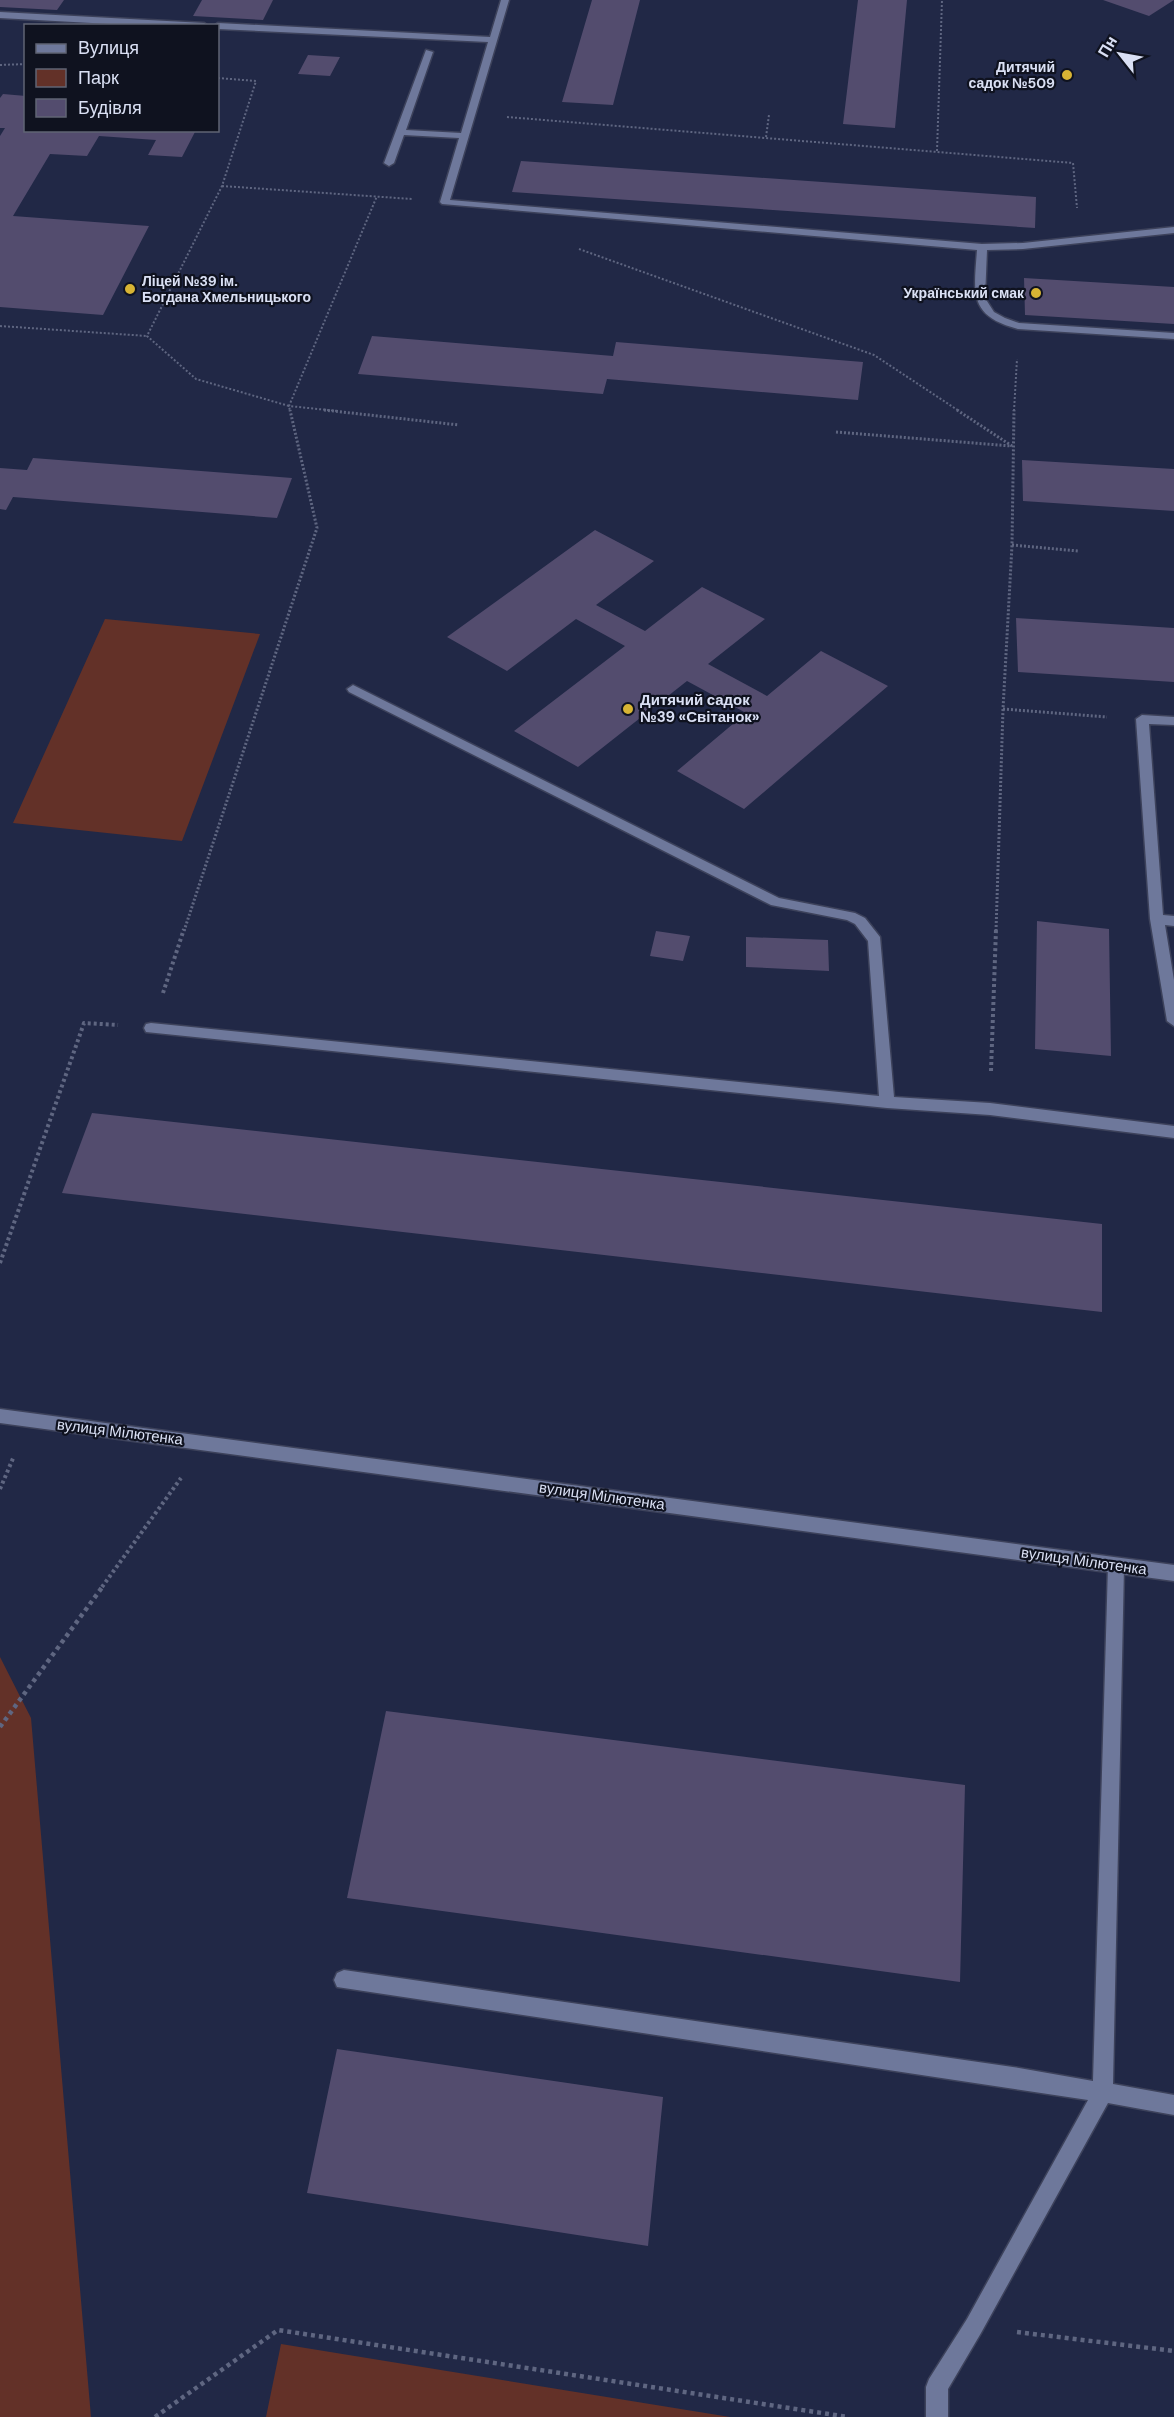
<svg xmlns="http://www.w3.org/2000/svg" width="1174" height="2417" viewBox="0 0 1174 2417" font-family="'DM Sans',sans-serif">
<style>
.green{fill:#633128}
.building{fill:#534c6e}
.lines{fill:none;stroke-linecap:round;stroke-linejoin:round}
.lane-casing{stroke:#3d425b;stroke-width:3}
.street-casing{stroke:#3d425b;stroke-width:3}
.path-far3{stroke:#5f6681;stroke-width:2;stroke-dasharray:2 2;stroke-linecap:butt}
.path-far2{stroke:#5f6681;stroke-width:3;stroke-dasharray:2 2;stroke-linecap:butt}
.path-far1{stroke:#5f6681;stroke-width:4;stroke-dasharray:3 3;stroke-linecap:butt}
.path{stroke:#5f6681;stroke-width:4.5;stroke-dasharray:4 4;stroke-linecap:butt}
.lane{fill:#6e789b;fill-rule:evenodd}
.street{fill:#6e789b;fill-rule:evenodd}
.poi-dot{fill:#d8b434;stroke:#0f121f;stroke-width:2}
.labels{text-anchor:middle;stroke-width:4.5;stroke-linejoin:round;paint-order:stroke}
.far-poi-label{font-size:14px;font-weight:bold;fill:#dae0f4;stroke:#0f121f;text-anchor:end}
.poi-label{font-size:15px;font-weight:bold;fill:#dae0f4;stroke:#0f121f;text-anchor:start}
.street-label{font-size:15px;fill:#dae0f4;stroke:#0f121f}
</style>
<rect width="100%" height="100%" fill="#212846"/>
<path class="green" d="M 105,619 L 260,634 L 182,841 L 13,823 Z
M 0,1657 L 31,1718 L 91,2417 L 0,2417 Z
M 281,2344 L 730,2417 L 266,2417 Z"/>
<path class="building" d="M 0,0 L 64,0 L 57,10 L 0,7 Z
M 202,0 L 273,0 L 263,20 L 193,16 Z
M 592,0 L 640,0 L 613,105 L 562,102 Z
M 858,0 L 907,0 L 895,128 L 843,124 Z
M 1103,0 L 1174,0 L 1149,16 Z
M 308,55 L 340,57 L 330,76 L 298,74 Z
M 3,94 L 26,96 L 26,130 L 196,130 L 182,157 L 148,155 L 156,140 L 99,136 L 87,156 L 50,154 L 13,216 L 149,226 L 103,315 L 0,307 L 0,136 L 5,128 L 0,128 L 0,98 Z
M 521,161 L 1036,197 L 1035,228 L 512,192 Z
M 1024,278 L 1174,287 L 1174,324 L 1025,315 Z
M 372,336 L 613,356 L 616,342 L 863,362 L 858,400 L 607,379 L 603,394 L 358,374 Z
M 33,458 L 292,478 L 277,518 L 13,497 L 6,510 L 0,509 L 0,468 L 27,470 Z
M 1022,460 L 1174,469 L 1174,511 L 1023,501 Z
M 595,530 L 654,561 L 596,605 L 645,631 L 702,587 L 765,619 L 708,664 L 767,696 L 821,651 L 888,686 L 744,809 L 677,771 L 746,713 L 687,681 L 578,767 L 514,731 L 625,646 L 576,619 L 507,671 L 447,637 Z
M 1016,618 L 1174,628 L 1174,682 L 1018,672 Z
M 1037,921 L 1109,929 L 1111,1056 L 1035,1049 Z
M 656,931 L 690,936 L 683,961 L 650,956 Z
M 746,937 L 828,940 L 829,971 L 746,967 Z
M 92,1113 L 1102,1224 L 1102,1312 L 62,1193 Z
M 386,1711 L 965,1785 L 960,1982 L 347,1898 Z
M 337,2049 L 663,2097 L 648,2246 L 307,2193 Z"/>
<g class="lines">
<defs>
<path id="lane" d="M 501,0 L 509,0 L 450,200 L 982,244 L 1023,243 L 1174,227 L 1174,233 L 1023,249 L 987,250 L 985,298 L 994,312 L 1005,318 L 1019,323 L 1174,333 L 1174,339 L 1018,329 C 968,316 974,293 977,250 L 442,204 L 440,202 L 459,138 L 404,135 L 394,163 L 389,166 L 384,163 L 426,50 L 433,52 L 406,130 L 461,133 L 488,42 L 218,29 L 218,26 L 214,26 L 218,23 L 490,37 Z
M 0,12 L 204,23 L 208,26 L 147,26 L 0,18 Z
M 353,685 L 779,898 L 855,913 L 865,918 L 880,937 L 894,1097 L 990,1103 L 1174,1126 L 1174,1138 L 990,1115 L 887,1108 L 146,1032 L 144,1028 L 146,1024 L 151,1023 L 879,1096 L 868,941 L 855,924 L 847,920 L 771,905 L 349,692 L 347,689 Z
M 1142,715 L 1174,717 L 1174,725 L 1149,724 L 1163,915 L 1174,916 L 1174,926 L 1165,925 L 1174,980 L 1174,1026 L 1167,1021 L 1150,919 L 1136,719 Z
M 1116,1558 L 1122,1561 L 1124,1566 L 1113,2084 L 1174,2095 L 1174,2115 L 1108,2103 L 981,2333 L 948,2389 L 948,2417 L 926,2417 L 926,2387 L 929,2379 L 967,2319 L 1088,2100 L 337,1987 L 334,1980 L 337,1973 L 344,1970 L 1019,2068 L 1093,2081 L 1108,1566 L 1110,1561 Z"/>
<path id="street" d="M 0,1409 L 1174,1565 L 1174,1581 L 0,1423 Z"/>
</defs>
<use href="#lane" class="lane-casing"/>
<use href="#street" class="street-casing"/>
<path class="path-far3" d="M 0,65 L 26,64
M 218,78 L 256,81 L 222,186 L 147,336 L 196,379 L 289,406 L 290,411
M 507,117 L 1073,163 L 1077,208
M 766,137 L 769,115
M 937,151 L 942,0
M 222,186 L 412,199
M 579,249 L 874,355 L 959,411
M 0,326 L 147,336
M 337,411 L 289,406 L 377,196
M 1014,411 L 1017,359"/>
<path class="path-far2" d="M 324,410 L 459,425
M 957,410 L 1012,446
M 836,432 L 1011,446
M 1012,545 L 1078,551
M 1003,709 L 1107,717
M 184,931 L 317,528 L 290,410
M 996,931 L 1003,709 L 1012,545 L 1014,410"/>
<path class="path-far1" d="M 163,993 L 184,929
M 991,1071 L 996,929
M 0,1263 L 84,1023 L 118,1025
M 0,1489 L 14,1456
M 102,1587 L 181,1478"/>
<path class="path" d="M 0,1727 L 103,1586
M 1017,2332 L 1174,2351
M 155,2417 L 278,2330 L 848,2417"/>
<use href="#lane" class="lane"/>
<use href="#street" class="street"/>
</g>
<g class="poi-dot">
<circle cx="1067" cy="75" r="6"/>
<circle cx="130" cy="289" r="6"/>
<circle cx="1036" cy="293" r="6"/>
<circle cx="628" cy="709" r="6"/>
</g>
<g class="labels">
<g class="far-poi-label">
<text x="1055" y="72">Дитячий<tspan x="1055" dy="16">садок №509</tspan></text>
<text x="142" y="286" text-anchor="start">Ліцей №39 ім.<tspan x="142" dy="16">Богдана Хмельницького</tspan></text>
<text x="1024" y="298">Український смак</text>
</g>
<g class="poi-label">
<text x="640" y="705">Дитячий садок<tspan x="640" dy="17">№39 «Світанок»</tspan></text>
</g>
<g class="street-label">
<text transform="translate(120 1432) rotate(7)" y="5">вулиця Мілютенка</text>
<text transform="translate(602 1496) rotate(8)" y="5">вулиця Мілютенка</text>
<text transform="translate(1084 1561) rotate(8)" y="5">вулиця Мілютенка</text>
</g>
</g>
<rect x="24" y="24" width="195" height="108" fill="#0f121f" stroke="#606474" stroke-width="1.5"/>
<rect x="36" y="44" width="30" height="9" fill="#6e789b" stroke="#606474" stroke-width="1.5"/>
<text x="78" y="54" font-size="18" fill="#dae0f4">Вулиця</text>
<rect x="36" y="69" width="30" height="18" fill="#633128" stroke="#606474" stroke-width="1.5"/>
<text x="78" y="84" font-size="18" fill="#dae0f4">Парк</text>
<rect x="36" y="99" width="30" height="18" fill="#534c6e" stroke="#606474" stroke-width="1.5"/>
<text x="78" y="114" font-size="18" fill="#dae0f4">Будівля</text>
<g transform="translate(1120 54) rotate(301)" stroke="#0f121f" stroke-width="4.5" paint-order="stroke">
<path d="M0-4.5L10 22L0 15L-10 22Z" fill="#dae0f4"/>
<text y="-9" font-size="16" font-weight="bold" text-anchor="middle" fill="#dae0f4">Пн</text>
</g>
</svg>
